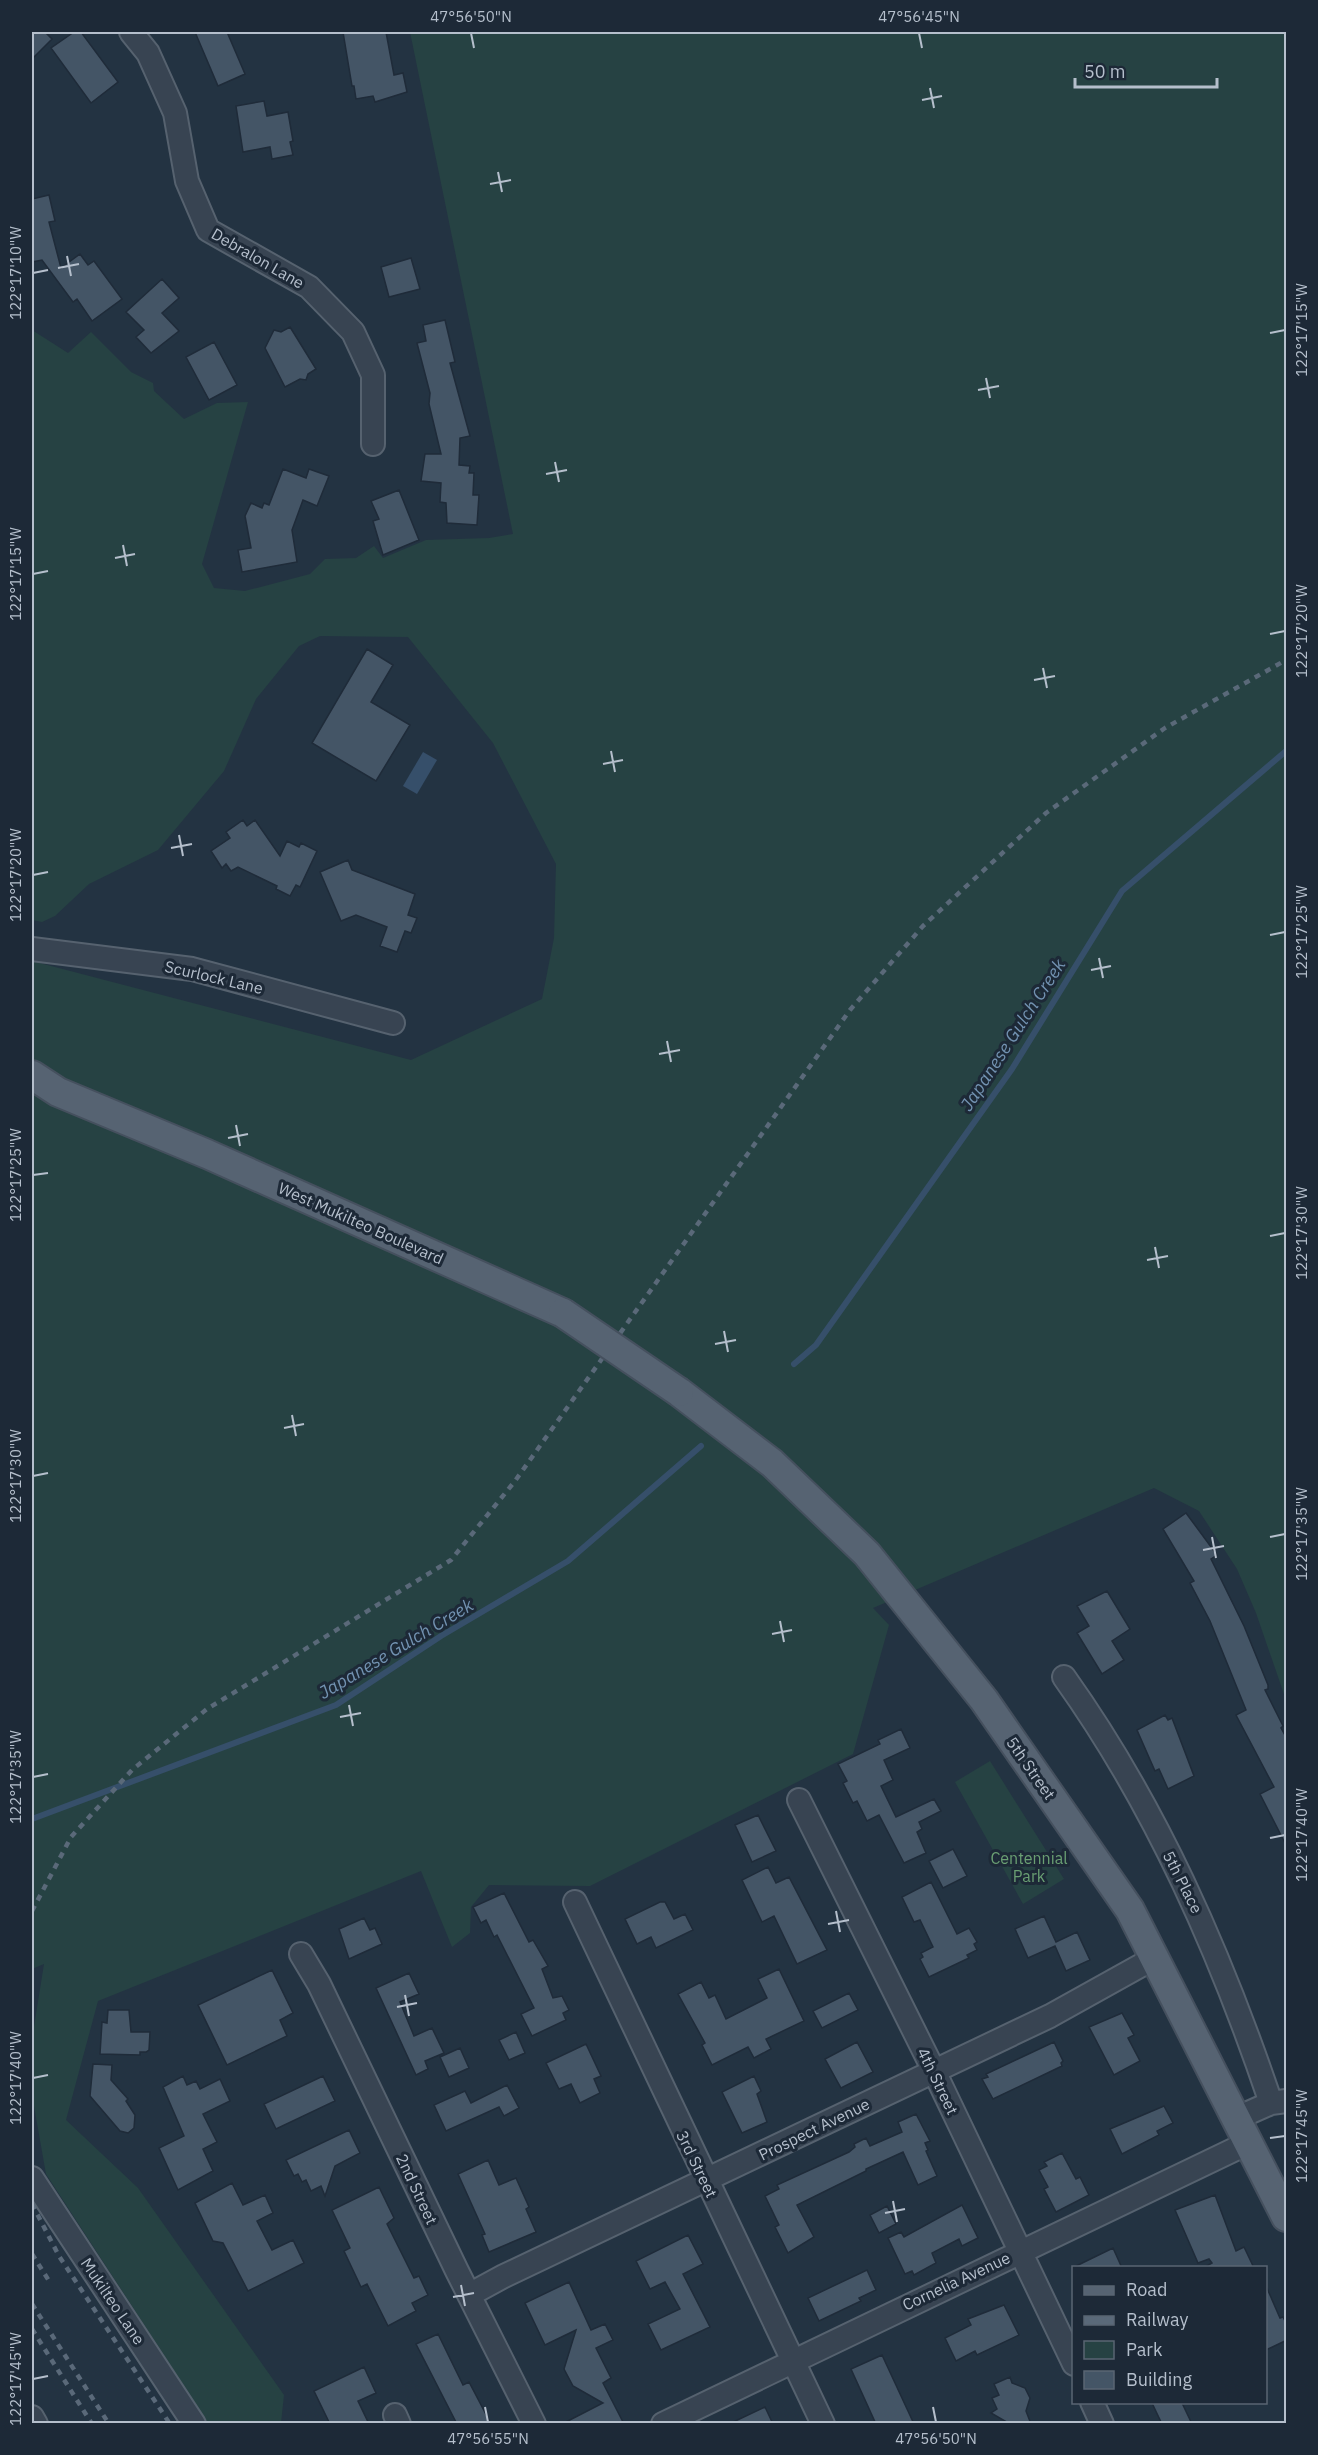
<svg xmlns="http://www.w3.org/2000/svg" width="1318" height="2455" viewBox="0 0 1318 2455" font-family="'IBM Plex Sans',sans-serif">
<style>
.green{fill:#264243}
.water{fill:#364f6a}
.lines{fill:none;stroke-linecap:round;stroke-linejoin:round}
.stream{stroke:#364f6a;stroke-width:6}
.building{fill:#456;stroke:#1f2b39;stroke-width:1.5}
.minor-casing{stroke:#56626f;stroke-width:26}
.major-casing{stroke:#45505e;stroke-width:32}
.minor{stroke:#384452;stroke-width:22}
.major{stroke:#566372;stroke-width:28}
.rail{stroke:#5a6979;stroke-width:4.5;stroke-dasharray:6 6;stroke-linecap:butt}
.major-bridge-casing{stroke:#45505e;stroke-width:32;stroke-linecap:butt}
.major-bridge{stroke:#566372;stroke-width:28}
.ticks{fill:none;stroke:#b5bfcc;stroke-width:2}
.labels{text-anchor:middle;stroke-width:6;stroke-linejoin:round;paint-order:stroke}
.street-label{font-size:16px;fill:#b5bfcc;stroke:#1d2937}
.park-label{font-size:16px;fill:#6a9f73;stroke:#1d2937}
.water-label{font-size:18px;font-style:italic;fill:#7292b1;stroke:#1d2937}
.neatline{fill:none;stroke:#b5bfcc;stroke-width:2}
.ticks-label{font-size:15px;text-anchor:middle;fill:#b5bfcc}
</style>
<rect width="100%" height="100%" fill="#233342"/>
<path class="green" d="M 410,32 L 1286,32 L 1286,1700 L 1256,1613 L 1237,1569 L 1199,1511 L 1154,1488 L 873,1608 L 889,1625 L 853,1754 L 590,1886 L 489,1885 L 471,1907 L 470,1933 L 452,1947 L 421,1871 L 98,2001 L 66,2120 L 138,2188 L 284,2395 L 281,2423 L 208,2423 L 46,2174 L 32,2095 L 32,2039 L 44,1964 L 32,1969 L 32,961 L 411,1060 L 542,999 L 554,938 L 556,864 L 493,743 L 408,637 L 320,636 L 299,646 L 256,699 L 224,771 L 158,850 L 89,884 L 55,916 L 42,922 L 32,920 L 32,330 L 68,353 L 91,332 L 131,372 L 153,383 L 154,391 L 184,419 L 217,403 L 248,402 L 202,564 L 214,588 L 245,591 L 310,574 L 325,559 L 356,558 L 374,546 L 383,558 L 426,540 L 489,538 L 513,534 Z
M 990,1761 L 1064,1879 L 1023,1904 L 955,1782 Z"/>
<path class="water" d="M 423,752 L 437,760 L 417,794 L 403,786 Z"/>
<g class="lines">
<path class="stream" d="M 794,1364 L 816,1345 L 1012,1069 L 1122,891 L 1286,751
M 32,1819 L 336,1705 L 441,1636 L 568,1561 L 701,1446"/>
</g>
<path class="building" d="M 32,32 L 45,32 L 52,39 L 32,59 Z
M 74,32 L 81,32 L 118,82 L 91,103 L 51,48 Z
M 195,32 L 227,32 L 245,74 L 218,86 Z
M 343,32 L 386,32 L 394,75 L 403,73 L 407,92 L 375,102 L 373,96 L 356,99 L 354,86 L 352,86 Z
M 264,101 L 267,116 L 288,112 L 293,141 L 290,142 L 293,155 L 272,159 L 270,147 L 243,152 L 236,106 Z
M 49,195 L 55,221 L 49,222 L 61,268 L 80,254 L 88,265 L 94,261 L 122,299 L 92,321 L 77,299 L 73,302 L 42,260 L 32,262 L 32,199 Z
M 411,258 L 420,289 L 389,297 L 381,267 Z
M 162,279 L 179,298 L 162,313 L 179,331 L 151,353 L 136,337 L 144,330 L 126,312 Z
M 445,320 L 455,362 L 450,363 L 470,436 L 460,438 L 459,465 L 470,466 L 469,473 L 474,473 L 473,495 L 479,495 L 477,525 L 447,523 L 446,503 L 440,502 L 441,483 L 421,481 L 425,454 L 441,454 L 429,404 L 430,393 L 417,343 L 426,341 L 423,325 Z
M 290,327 L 316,369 L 308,374 L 306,380 L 300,379 L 285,387 L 265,348 L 274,330 L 281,332 Z
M 214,342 L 237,385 L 209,400 L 186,357 Z
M 283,469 L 306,478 L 309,469 L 329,476 L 317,506 L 303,500 L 292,530 L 297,562 L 242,572 L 238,550 L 251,548 L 245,516 L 251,503 L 262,508 L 264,503 L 269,505 Z
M 399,490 L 419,540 L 383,555 L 373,521 L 379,519 L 371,501 Z
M 367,649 L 393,665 L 371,702 L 410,725 L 376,781 L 312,743 Z
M 243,820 L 247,826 L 255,820 L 280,856 L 287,841 L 299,847 L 301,843 L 317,851 L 300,887 L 296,885 L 290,896 L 276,889 L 277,886 L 238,867 L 231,871 L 226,864 L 222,868 L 211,851 L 230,838 L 226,832 Z
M 348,860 L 352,870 L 415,894 L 408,915 L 417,918 L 411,933 L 405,931 L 397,952 L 380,946 L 387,927 L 356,915 L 341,921 L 320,872 Z
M 1186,1513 L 1217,1555 L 1211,1559 L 1244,1626 L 1268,1685 L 1268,1689 L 1265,1690 L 1283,1726 L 1281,1728 L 1287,1739 L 1287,1847 L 1260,1794 L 1274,1787 L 1236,1715 L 1246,1710 L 1210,1621 L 1190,1583 L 1194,1581 L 1163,1529 Z
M 1107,1591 L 1130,1629 L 1112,1641 L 1124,1660 L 1102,1674 L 1077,1633 L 1089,1626 L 1077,1606 Z
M 1165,1715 L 1168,1720 L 1172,1718 L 1194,1776 L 1168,1789 L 1159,1769 L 1155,1771 L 1137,1730 Z
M 901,1729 L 910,1748 L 884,1760 L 893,1780 L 881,1786 L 896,1817 L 934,1799 L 941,1811 L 919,1822 L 922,1829 L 917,1832 L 926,1853 L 904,1863 L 879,1815 L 867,1821 L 857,1801 L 853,1803 L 843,1783 L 847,1781 L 838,1764 L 880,1744 L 878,1740 Z
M 758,1815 L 776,1851 L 752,1862 L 735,1825 Z
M 953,1849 L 967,1876 L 943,1888 L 929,1861 Z
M 768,1867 L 776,1883 L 789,1877 L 827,1950 L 797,1964 L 774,1916 L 762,1922 L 742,1880 Z
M 931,1882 L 957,1934 L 969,1928 L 977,1942 L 974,1944 L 977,1950 L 967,1955 L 969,1958 L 929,1977 L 920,1959 L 923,1957 L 921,1953 L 933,1947 L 920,1920 L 914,1922 L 902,1897 Z
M 504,1893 L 529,1942 L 533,1940 L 548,1966 L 542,1969 L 553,1998 L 562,1996 L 569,2010 L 563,2013 L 566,2020 L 532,2036 L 521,2014 L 534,2008 L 497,1935 L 494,1937 L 486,1920 L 481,1923 L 473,1907 Z
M 660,1902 L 665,1902 L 674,1919 L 685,1914 L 693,1930 L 656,1948 L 651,1937 L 637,1944 L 625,1919 Z
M 1044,1916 L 1056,1942 L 1077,1932 L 1090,1960 L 1066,1971 L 1055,1946 L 1028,1958 L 1015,1929 Z
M 364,1918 L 370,1930 L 375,1928 L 382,1944 L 349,1959 L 339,1929 Z
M 779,1969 L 804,2021 L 766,2039 L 771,2049 L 754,2058 L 748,2047 L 712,2065 L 702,2045 L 705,2043 L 678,1994 L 701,1982 L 709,1998 L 715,1995 L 726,2019 L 767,1998 L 758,1979 Z
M 272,1970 L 293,2013 L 280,2020 L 287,2036 L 227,2065 L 198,2005 Z
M 409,1973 L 419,1994 L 400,2002 L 414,2036 L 432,2028 L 444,2053 L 425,2061 L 428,2069 L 416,2075 L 376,1988 Z
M 849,1993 L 858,2010 L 822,2028 L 813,2011 Z
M 108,2010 L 129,2010 L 131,2032 L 150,2032 L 149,2050 L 146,2052 L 140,2052 L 140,2055 L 100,2054 L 102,2022 L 107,2023 Z
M 1122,2013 L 1134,2035 L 1128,2038 L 1140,2061 L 1114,2075 L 1089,2027 Z
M 516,2032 L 525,2053 L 509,2060 L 499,2040 Z
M 857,2042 L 873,2072 L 841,2088 L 825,2059 Z
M 1054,2042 L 1063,2061 L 1061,2063 L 1062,2066 L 993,2099 L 982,2079 L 988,2077 L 986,2074 Z
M 586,2044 L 601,2076 L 594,2079 L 600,2093 L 580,2103 L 571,2084 L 559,2089 L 546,2063 Z
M 460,2048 L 469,2068 L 449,2077 L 440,2057 Z
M 93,2064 L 112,2065 L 111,2080 L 128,2099 L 126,2101 L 135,2115 L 134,2128 L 128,2133 L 120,2131 L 90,2096 Z
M 183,2076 L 187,2085 L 196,2081 L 200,2089 L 220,2079 L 230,2101 L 203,2114 L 217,2142 L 203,2149 L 213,2171 L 178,2190 L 159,2148 L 184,2136 L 163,2087 Z
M 323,2076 L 335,2101 L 276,2129 L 264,2104 Z
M 754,2076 L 761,2091 L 757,2094 L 767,2122 L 742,2133 L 722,2092 Z
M 507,2085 L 519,2108 L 504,2116 L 499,2107 L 446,2131 L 434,2105 L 465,2091 L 471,2103 Z
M 1164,2106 L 1173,2123 L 1157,2131 L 1159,2135 L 1122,2154 L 1110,2129 Z
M 916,2114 L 930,2141 L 925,2143 L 928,2150 L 926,2151 L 937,2176 L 918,2185 L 903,2152 L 866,2169 L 866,2171 L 797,2205 L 814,2237 L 788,2253 L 775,2227 L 779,2225 L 765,2196 L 779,2189 L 777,2185 L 849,2152 L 855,2147 L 854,2144 L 866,2138 L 870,2146 L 902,2132 L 898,2122 Z
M 349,2130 L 360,2153 L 335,2166 L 325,2196 L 321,2186 L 311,2191 L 306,2180 L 302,2182 L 298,2174 L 294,2176 L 286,2160 Z
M 1062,2153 L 1076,2179 L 1080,2177 L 1089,2195 L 1056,2212 L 1044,2189 L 1048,2187 L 1039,2170 L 1047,2166 L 1044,2162 Z
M 488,2160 L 499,2185 L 516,2178 L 529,2207 L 526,2209 L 536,2232 L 489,2252 L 482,2235 L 485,2234 L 458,2174 Z
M 232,2183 L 243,2205 L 265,2195 L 273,2213 L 257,2221 L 272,2250 L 293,2240 L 304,2263 L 248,2291 L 223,2243 L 213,2241 L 195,2203 Z
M 379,2187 L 394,2218 L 387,2224 L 414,2278 L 419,2276 L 428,2295 L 412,2303 L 416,2311 L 388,2326 L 367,2284 L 361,2287 L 344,2251 L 350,2248 L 332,2210 Z
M 1215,2195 L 1236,2251 L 1244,2247 L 1254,2268 L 1203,2268 L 1212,2263 L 1209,2259 L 1198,2263 L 1175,2210 Z
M 962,2205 L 978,2238 L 962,2246 L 959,2239 L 932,2253 L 936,2263 L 914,2275 L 912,2271 L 905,2274 L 888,2238 L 901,2232 L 904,2237 Z
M 887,2206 L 896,2224 L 879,2233 L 870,2215 Z
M 688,2235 L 703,2264 L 683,2274 L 710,2327 L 661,2350 L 648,2324 L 680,2309 L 665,2282 L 650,2289 L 636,2261 Z
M 1113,2248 L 1122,2268 L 1072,2268 Z
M 867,2270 L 876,2290 L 859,2298 L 861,2301 L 819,2321 L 808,2298 Z
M 569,2282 L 591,2330 L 605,2324 L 613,2340 L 596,2348 L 611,2378 L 603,2383 L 624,2424 L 562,2424 L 603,2403 L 573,2386 L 564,2369 L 576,2330 L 545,2345 L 525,2303 Z
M 1266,2286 L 1280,2318 L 1283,2317 L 1287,2325 L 1287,2340 L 1266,2350 Z
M 1004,2305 L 1019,2335 L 977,2355 L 975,2351 L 956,2361 L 945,2338 L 971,2325 L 968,2319 Z
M 438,2334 L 463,2385 L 469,2382 L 491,2424 L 457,2424 L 416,2344 Z
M 882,2355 L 914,2424 L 876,2424 L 851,2369 Z
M 364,2367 L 376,2393 L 358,2401 L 369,2424 L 330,2424 L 314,2391 Z
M 1010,2377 L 1012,2383 L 1025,2388 L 1030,2398 L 1026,2411 L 1031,2424 L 1010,2424 L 991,2413 L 997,2409 L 992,2398 L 999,2395 L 994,2384 Z
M 1152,2403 L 1182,2403 L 1192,2424 L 1162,2424 Z
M 765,2407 L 773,2424 L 729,2424 Z"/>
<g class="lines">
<defs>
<path id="minor" d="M 131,32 L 148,53 L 175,113 L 187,181 L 208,230 L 309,287 L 353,332 L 373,375 L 373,444
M 32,949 L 192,969 L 393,1023
M 1064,1677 C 1156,1806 1220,1952 1271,2103
M 799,1800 L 934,2071 L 1074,2364
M 575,1902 L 823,2424
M 301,1954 L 319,1984 L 457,2271 L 534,2424
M 1237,2118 L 1271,2103 L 1286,2101
M 32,2178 L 194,2424
M 469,2295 L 504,2276 L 1050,2016 L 1156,1957
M 1092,2402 L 1102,2424
M 395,2415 L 399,2424
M 32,2417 L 36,2424
M 663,2424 L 1250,2142"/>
<path id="major" d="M 32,1075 L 58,1092 L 207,1154 L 563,1313
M 679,1392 L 772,1463 L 867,1554 L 984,1700 L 1130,1910 L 1286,2217"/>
</defs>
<use href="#minor" class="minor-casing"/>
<use href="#major" class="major-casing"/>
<use href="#minor" class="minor"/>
<use href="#major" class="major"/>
<path class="rail" d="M 32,1911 L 71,1837 L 132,1770 L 207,1709 L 451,1560 L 515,1481 L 850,1010 L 923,926 L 1046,813 L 1165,728 L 1286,660
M 32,2204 L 59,2256 L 170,2424
M 32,2254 L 51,2284
M 32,2304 L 109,2424
M 32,2329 L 92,2424"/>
<defs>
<path id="major-bridge" d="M 563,1313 L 679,1392"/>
</defs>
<use href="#major-bridge" class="major-bridge-casing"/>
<use href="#major-bridge" class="major-bridge"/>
</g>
<path class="ticks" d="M 471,33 L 474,48M 919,33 L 922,48M 930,88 L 934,108M 922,100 L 942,96M 498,172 L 502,192M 490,184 L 511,180M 67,256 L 71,276M 58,268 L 79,264M 33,273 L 48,270M 1270,333 L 1285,330M 986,378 L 990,398M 978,390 L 999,386M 555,462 L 559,482M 546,474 L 567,470M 123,545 L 127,566M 115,558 L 135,554M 33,574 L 48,571M 1270,634 L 1285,631M 1043,668 L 1047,688M 1034,680 L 1055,676M 611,751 L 615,772M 603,764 L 623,760M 179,835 L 183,856M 171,848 L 192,844M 33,875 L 48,872M 1270,935 L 1285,932M 1099,958 L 1103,978M 1091,970 L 1111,966M 667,1041 L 671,1062M 659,1054 L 680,1050M 236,1125 L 240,1146M 228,1138 L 248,1134M 33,1175 L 48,1173M 1270,1236 L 1285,1233M 1155,1247 L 1159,1268M 1147,1260 L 1168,1256M 724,1331 L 728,1352M 715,1344 L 736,1340M 292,1415 L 296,1436M 284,1428 L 304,1424M 33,1476 L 48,1473M 1212,1537 L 1216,1558M 1270,1537 L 1285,1534M 1203,1550 L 1224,1546M 780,1621 L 784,1642M 772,1634 L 792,1630M 349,1705 L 353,1726M 340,1717 L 361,1713M 33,1777 L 48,1774M 1270,1838 L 1285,1835M 836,1911 L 840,1932M 828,1924 L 849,1920M 405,1995 L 409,2016M 397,2007 L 417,2003M 33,2078 L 48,2075M 1270,2138 L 1285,2136M 893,2201 L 897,2222M 885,2213 L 905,2209M 461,2285 L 465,2306M 453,2297 L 474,2293M 33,2379 L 48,2376M 485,2407 L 488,2422M 933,2407 L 936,2422"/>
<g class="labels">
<g class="street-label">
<text transform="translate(258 258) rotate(30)" y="6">Debralon Lane</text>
<text transform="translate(214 977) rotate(13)" y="6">Scurlock Lane</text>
<text transform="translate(361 1223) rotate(24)" y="6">West Mukilteo Boulevard</text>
<text transform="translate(1031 1768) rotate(55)" y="6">5th Street</text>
<text transform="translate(1183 1882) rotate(63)" y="6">5th Place</text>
<text transform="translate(938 2081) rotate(64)" y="6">4th Street</text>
<text transform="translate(814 2129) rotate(-26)" y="6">Prospect Avenue</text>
<text transform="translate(697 2164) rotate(64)" y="6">3rd Street</text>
<text transform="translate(417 2189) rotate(65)" y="6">2nd Street</text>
<text transform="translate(956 2281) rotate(-25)" y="6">Cornelia Avenue</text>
<text transform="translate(113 2301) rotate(56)" y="6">Mukilteo Lane</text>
</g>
<g class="park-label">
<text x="1029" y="1864">Centennial<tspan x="1029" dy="18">Park</tspan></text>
</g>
<g class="water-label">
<text transform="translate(1013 1035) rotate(-57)" y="6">Japanese Gulch Creek</text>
<text transform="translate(396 1649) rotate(-31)" y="6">Japanese Gulch Creek</text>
</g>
</g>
<rect width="1318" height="2455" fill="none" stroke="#1d2937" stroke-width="66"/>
<rect x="1072" y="2266" width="195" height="138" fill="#1d2937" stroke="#5a6573" stroke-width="1.5"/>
<rect x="1084" y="2286" width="30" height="9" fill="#566372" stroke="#5a6573" stroke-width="1.5"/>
<text x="1126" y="2296" font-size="18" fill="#b5bfcc">Road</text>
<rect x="1084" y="2316" width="30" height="9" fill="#5a6979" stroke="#5a6573" stroke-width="1.5"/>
<text x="1126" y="2326" font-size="18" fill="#b5bfcc">Railway</text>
<rect x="1084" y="2341" width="30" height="18" fill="#264243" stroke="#5a6573" stroke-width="1.5"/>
<text x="1126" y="2356" font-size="18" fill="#b5bfcc">Park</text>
<rect x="1084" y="2371" width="30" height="18" fill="#445566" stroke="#5a6573" stroke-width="1.5"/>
<text x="1126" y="2386" font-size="18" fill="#b5bfcc">Building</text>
<path d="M1075 78v9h142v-9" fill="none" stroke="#b5bfcc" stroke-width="3"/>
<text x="1084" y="78" font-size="18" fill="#b5bfcc" stroke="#1d2937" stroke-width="4.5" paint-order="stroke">50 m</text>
<rect x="33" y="33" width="1252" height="2389" class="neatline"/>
<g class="ticks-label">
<text x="471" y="22">47°56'50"N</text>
<text x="919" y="22">47°56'45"N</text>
<text transform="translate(16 273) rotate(-90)" y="5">122°17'10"W</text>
<text transform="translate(1302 330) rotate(-90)" y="5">122°17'15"W</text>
<text transform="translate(16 574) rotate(-90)" y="5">122°17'15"W</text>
<text transform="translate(1302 631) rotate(-90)" y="5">122°17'20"W</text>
<text transform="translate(16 875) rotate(-90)" y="5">122°17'20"W</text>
<text transform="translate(1302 932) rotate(-90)" y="5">122°17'25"W</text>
<text transform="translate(16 1175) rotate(-90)" y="5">122°17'25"W</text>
<text transform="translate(1302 1233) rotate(-90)" y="5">122°17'30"W</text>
<text transform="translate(16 1476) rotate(-90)" y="5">122°17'30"W</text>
<text transform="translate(1302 1534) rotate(-90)" y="5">122°17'35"W</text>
<text transform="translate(16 1777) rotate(-90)" y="5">122°17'35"W</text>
<text transform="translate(1302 1835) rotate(-90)" y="5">122°17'40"W</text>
<text transform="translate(16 2078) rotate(-90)" y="5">122°17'40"W</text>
<text transform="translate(1302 2136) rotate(-90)" y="5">122°17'45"W</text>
<text transform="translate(16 2379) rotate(-90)" y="5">122°17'45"W</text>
<text x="488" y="2444">47°56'55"N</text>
<text x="936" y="2444">47°56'50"N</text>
</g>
</svg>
